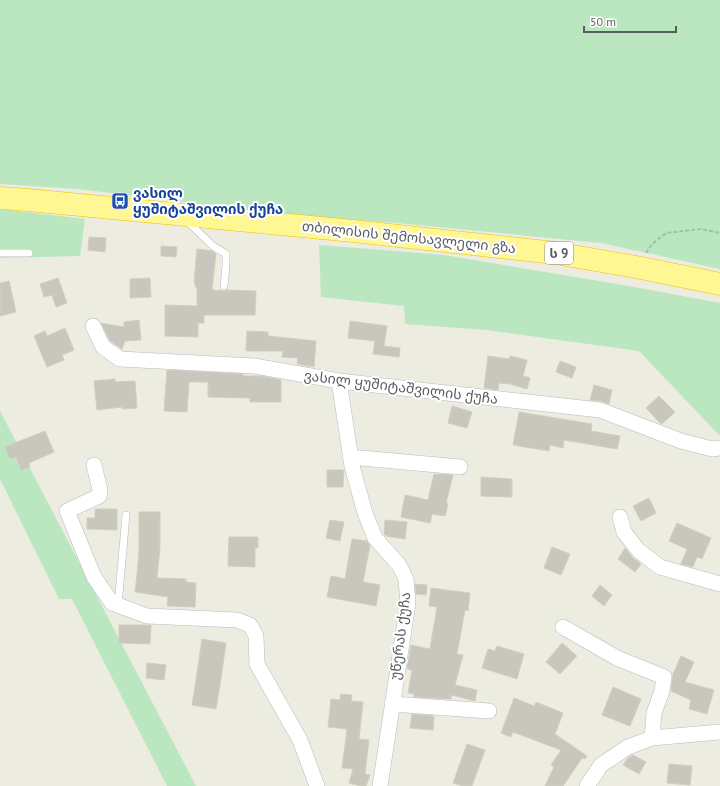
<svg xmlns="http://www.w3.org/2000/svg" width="720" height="786" viewBox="0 0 720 786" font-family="'PT Sans','Noto Sans Georgian',sans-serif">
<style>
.green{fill:#bae7c0}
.building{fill:#c8c6bd;stroke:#d2cfbe}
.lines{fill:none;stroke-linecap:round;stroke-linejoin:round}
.service-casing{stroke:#b8bac0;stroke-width:8}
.minor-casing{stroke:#b8bac0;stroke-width:16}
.trunk-casing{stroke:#edc200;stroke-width:23}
.path{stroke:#93c8a9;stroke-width:2;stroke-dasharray:4 2;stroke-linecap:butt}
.service{stroke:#fff;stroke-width:7}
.minor{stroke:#fff;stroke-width:15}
.trunk{stroke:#fff694;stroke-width:22}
.labels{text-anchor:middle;stroke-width:4;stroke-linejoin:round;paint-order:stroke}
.shield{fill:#fff;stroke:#8b8d91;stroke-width:1}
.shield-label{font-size:13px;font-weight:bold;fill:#595c62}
.transit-label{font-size:14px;font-weight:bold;fill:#164399;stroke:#fff;text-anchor:start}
.street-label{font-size:14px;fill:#595c62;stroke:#fff}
</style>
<rect width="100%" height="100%" fill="#edece0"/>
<path class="green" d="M 0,0 L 720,0 L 720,269 L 601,243 L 397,223 L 289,215 L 78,189 L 0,184 Z
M 0,209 L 85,219 L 80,256 L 0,258 Z
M 319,245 L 444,255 L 640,288 L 720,303 L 720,436 L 639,351 L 487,330 L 405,324 L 404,306 L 321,297 Z
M 0,411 L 196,786 L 167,786 L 72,599 L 59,599 L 0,479 Z"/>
<path class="building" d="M 89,237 L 106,238 L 105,252 L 88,250 Z
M 161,246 L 177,247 L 176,257 L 161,256 Z
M 197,249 L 212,251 L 216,254 L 212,290 L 224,291 L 227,290 L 256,291 L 255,315 L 204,315 L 204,323 L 198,323 L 198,337 L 165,336 L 165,305 L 197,306 L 197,290 L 194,282 Z
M 58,278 L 67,303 L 56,307 L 52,295 L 44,297 L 40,284 Z
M 150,278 L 151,297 L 130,298 L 130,279 Z
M 9,281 L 16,312 L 0,316 L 0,283 Z
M 139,320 L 141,340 L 125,341 L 122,349 L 110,341 L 101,323 L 124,327 L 124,322 Z
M 350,321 L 387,326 L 384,346 L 400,348 L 399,357 L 373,354 L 375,341 L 348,338 Z
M 65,328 L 74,350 L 62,355 L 64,360 L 47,367 L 34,336 L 45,331 L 47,336 Z
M 247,331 L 268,332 L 268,336 L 316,341 L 314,367 L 297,364 L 298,358 L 282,357 L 283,351 L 246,351 Z
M 488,356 L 509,359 L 510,356 L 527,360 L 523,376 L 530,378 L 527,389 L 510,384 L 499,383 L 498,390 L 484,388 Z
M 560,361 L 576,367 L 572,378 L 556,372 Z
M 167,370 L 243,374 L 243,376 L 261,376 L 281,380 L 281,402 L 250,402 L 250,398 L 208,397 L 208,382 L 189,382 L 187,412 L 164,411 Z
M 115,379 L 115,382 L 135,381 L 137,408 L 122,409 L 122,407 L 97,410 L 94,381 Z
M 594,385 L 612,390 L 609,404 L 601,401 L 590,400 Z
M 659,396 L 675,412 L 662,424 L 660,423 L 646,408 Z
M 452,406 L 472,412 L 467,428 L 448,423 Z
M 519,412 L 592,424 L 591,431 L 620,436 L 617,449 L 564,440 L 563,448 L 550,445 L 549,451 L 513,445 Z
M 45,431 L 54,452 L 29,463 L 30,467 L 21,470 L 16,457 L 10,459 L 5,447 Z
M 327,470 L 344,470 L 343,487 L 327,487 Z
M 434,474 L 453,475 L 446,503 L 448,504 L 445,516 L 432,514 L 430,523 L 401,517 L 405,495 L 428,500 Z
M 481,477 L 512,479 L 512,497 L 481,496 Z
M 649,498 L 656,513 L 641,521 L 633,506 Z
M 95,509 L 117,509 L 117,530 L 87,529 L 87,518 L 95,518 Z
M 139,512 L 160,512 L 160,547 L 157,578 L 186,579 L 186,582 L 196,583 L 195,607 L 167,606 L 168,597 L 135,592 L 137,575 L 139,552 Z
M 330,520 L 344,522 L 340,541 L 326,538 Z
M 385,520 L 407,522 L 405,539 L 386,536 L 384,534 Z
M 677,523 L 711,538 L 702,559 L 697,557 L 693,567 L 681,564 L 687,549 L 669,541 Z
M 229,537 L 258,537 L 258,548 L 255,548 L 255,567 L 228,566 Z
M 352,539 L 367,541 L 370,545 L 363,582 L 380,585 L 376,606 L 327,597 L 331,576 L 345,579 Z
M 552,547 L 570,554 L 561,575 L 544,568 Z
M 625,548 L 632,557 L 641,564 L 635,572 L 618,559 Z
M 415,584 L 427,585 L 426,595 L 416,594 Z
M 600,585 L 612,595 L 604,606 L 592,596 Z
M 431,588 L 470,593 L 468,611 L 465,610 L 457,654 L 463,655 L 455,685 L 477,690 L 475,701 L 452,695 L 451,699 L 414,697 L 414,694 L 408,693 L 412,670 L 407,669 L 411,645 L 430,649 L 437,607 L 429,606 Z
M 119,625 L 151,625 L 150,644 L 119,643 Z
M 202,639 L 226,643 L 220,685 L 216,709 L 192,705 L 196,680 Z
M 562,643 L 577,656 L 560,674 L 546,662 Z
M 497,646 L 524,654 L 517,679 L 482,668 L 488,649 L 495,651 Z
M 681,656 L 694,662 L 685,682 L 714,690 L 707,714 L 689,709 L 691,700 L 671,691 L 673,674 Z
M 147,663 L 166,665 L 164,680 L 146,678 Z
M 613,687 L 641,699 L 630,726 L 602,715 Z
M 341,694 L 352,695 L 351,701 L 363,702 L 359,739 L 369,740 L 365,774 L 370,775 L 366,786 L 360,786 L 349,783 L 353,769 L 342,768 L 347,729 L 328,727 L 331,699 L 340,700 Z
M 514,698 L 534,706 L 536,702 L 563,713 L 555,734 L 587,756 L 585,759 L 582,758 L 563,786 L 545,786 L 554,767 L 551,765 L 561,750 L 513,732 L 511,737 L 501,733 Z
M 412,714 L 434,716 L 433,730 L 410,728 Z
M 467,744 L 485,750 L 472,786 L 463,786 L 453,783 Z
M 633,755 L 646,762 L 639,774 L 623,765 L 627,759 Z
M 669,764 L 692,766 L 690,785 L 667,783 Z"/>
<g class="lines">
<defs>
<path id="service" d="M 187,221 L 213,246 L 226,254 L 226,266 L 224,286
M 0,253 L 29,253
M 118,605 L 126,515"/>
<path id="minor" d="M 93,326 L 103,347 L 120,359 L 254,366 L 339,381 L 600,410 L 681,441 L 712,449 L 720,448
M 339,381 L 352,466 L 365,513 L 375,538 L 399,565 L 406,579 L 408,603 L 380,786
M 350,457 L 460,467
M 94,465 L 100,490 L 99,496 L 67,511 L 94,577 L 112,603 L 147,616 L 237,620 L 250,625 L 256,636 L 257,664 L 300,740 L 317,786
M 620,517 L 624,532 L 638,550 L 660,567 L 720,584
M 563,627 L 617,658 L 664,677 L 662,691 L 654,713 L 652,738
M 392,704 L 489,711
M 587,786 L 601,765 L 628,747 L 652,738 L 720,732"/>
<path id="trunk" d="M 0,198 L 28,200 L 353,231 L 555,253 L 636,267 L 720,284"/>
</defs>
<use href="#service" class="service-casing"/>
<use href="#minor" class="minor-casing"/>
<use href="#trunk" class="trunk-casing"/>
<path class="path" d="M 646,253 L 652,244 L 666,233 L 701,229 L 720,233"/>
<use href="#service" class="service"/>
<use href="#minor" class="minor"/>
<use href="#trunk" class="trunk"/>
</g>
<defs>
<symbol id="bus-square" viewBox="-11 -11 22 22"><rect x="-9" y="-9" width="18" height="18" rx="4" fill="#1a4fb4" stroke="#fff"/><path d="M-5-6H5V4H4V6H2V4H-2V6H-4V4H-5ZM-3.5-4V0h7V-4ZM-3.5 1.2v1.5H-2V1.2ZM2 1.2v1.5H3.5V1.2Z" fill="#fff"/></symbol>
</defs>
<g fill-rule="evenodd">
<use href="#bus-square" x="110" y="191" width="20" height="20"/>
</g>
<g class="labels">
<rect class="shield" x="545" y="242" width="28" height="22" rx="3"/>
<g class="shield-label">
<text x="559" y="258">ს 9</text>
</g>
<g class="transit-label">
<text x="133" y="198">ვასილ<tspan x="133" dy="16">ყუშიტაშვილის ქუჩა</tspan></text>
</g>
<g class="street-label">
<text transform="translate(409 237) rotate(6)" y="5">თბილისის შემოსავლელი გზა</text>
<text transform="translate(401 387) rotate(7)" y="5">ვასილ ყუშიტაშვილის ქუჩა</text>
<text transform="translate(400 636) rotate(-83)" y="5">უწერას ქუჩა</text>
</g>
</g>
<path d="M584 26v6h92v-6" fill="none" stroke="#595c62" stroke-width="2"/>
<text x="590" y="26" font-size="12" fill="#595c62" stroke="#ffffff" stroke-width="3" paint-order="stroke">50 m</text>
</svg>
